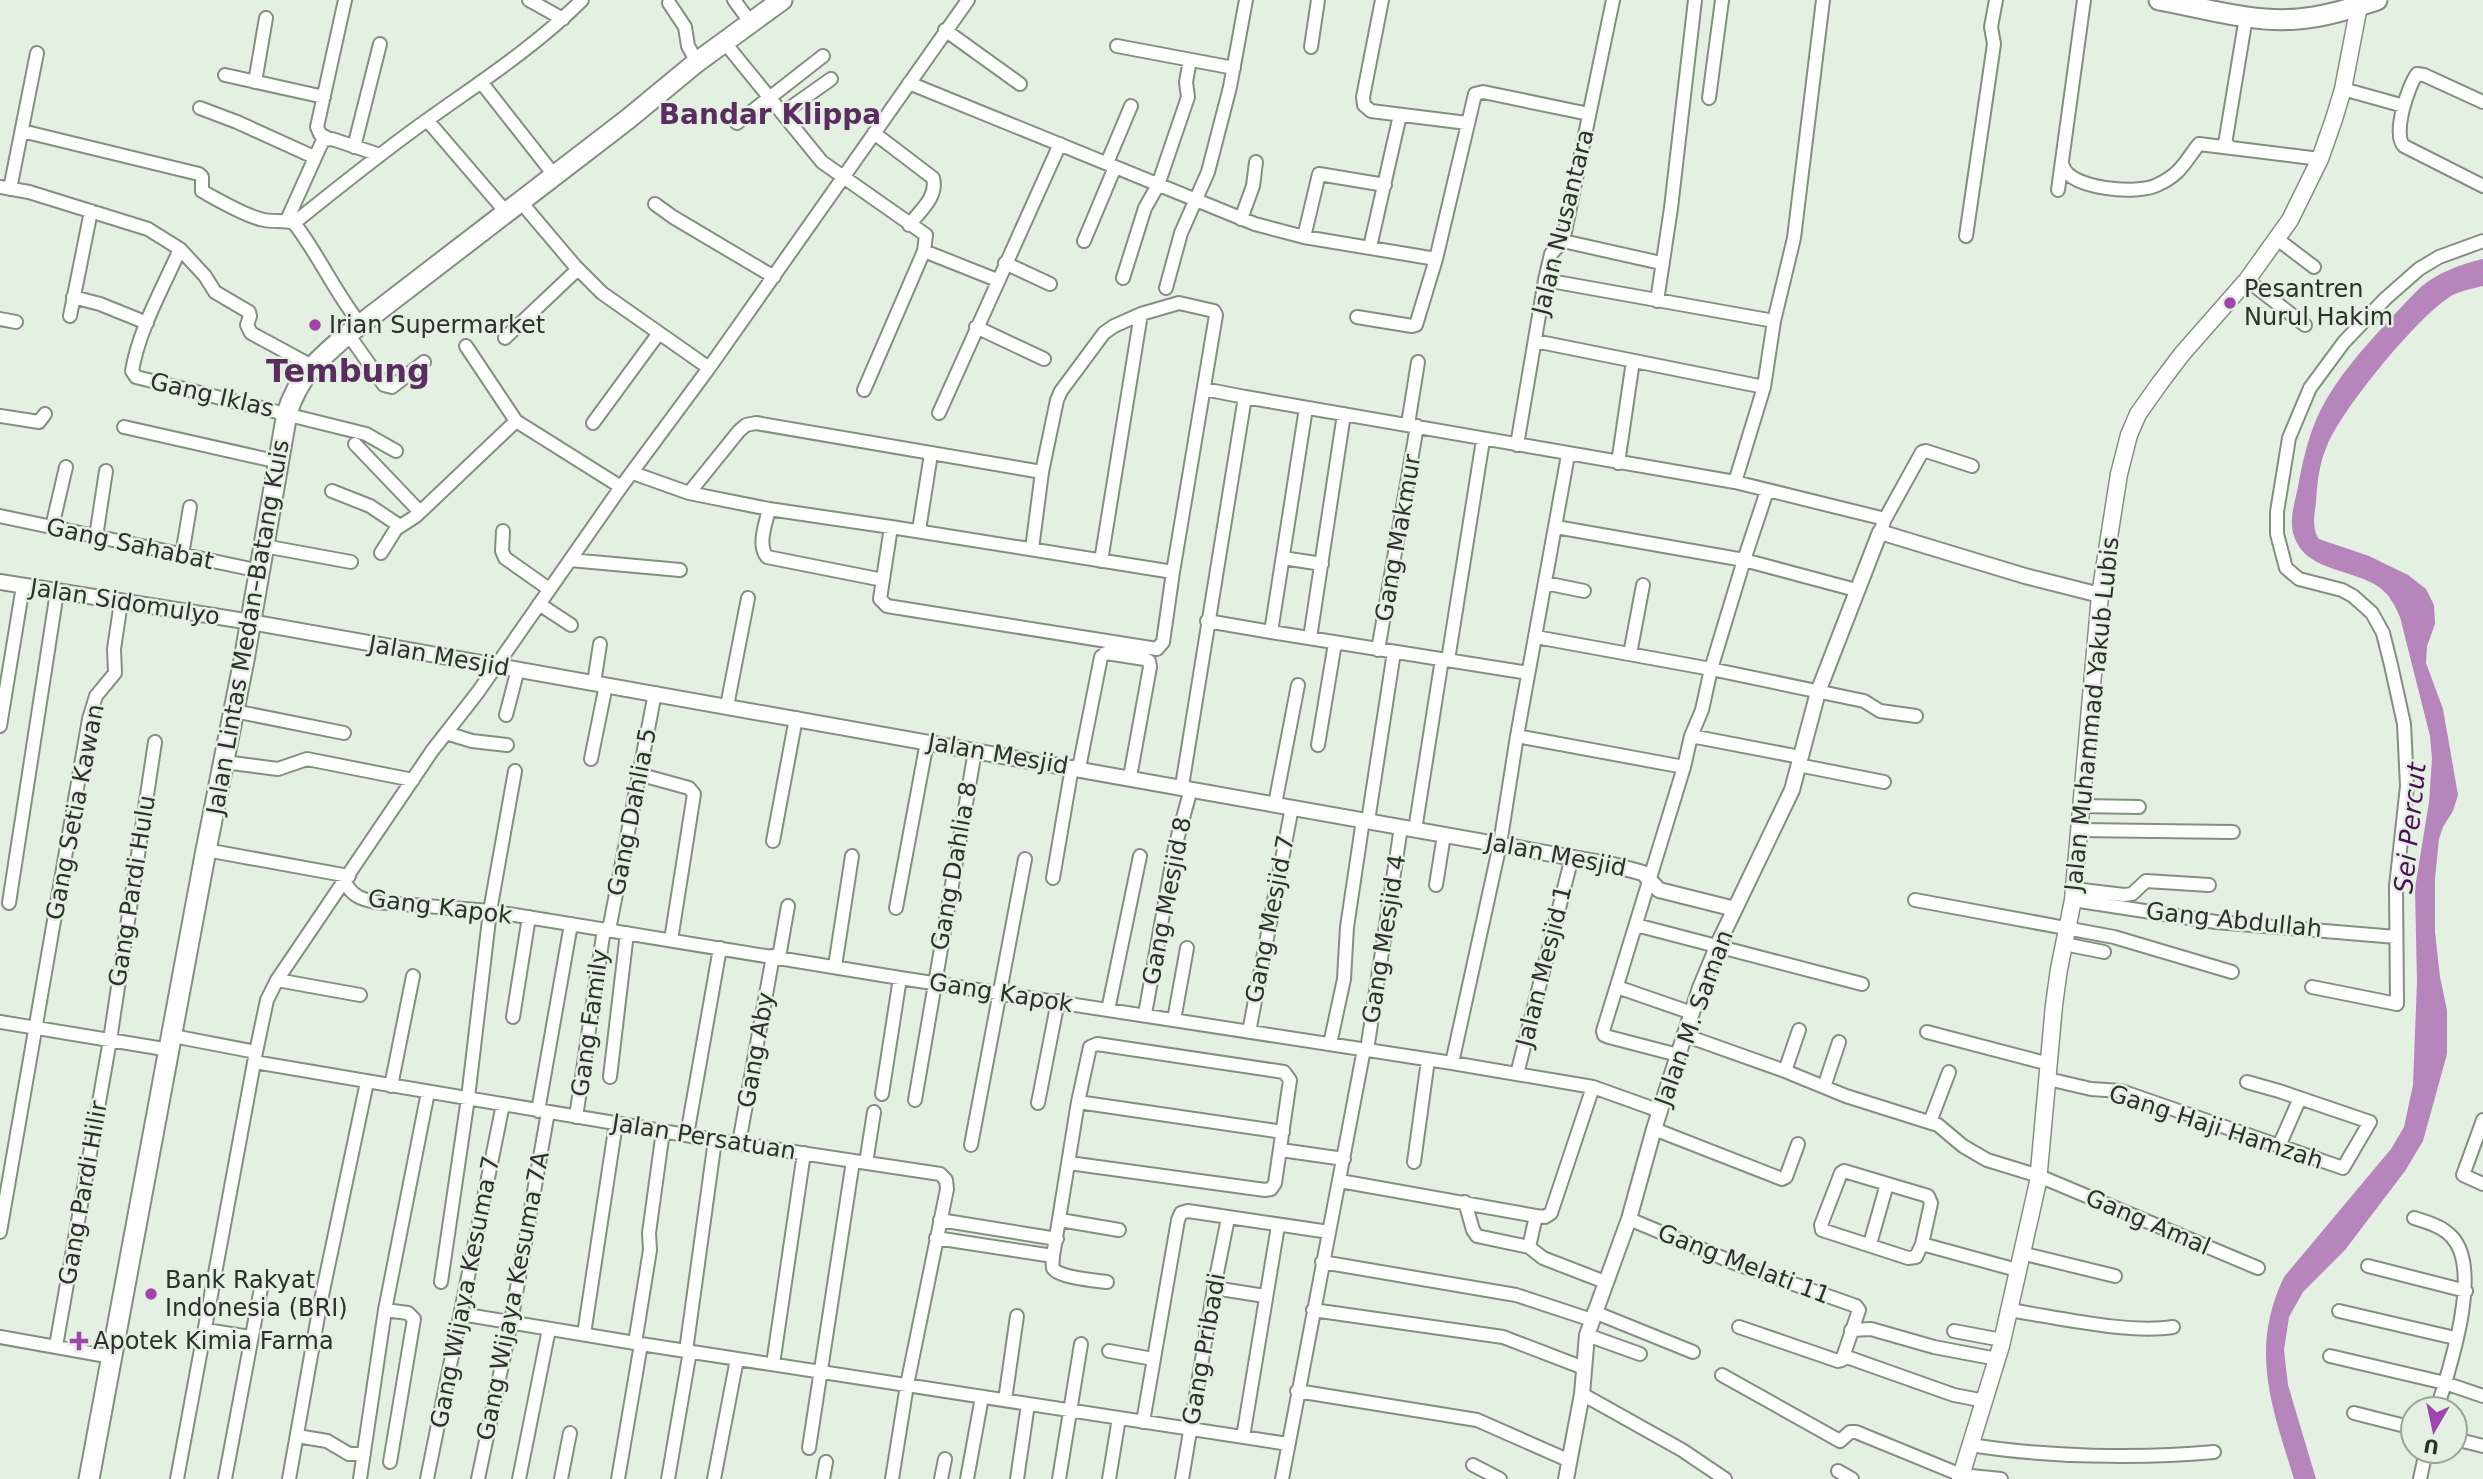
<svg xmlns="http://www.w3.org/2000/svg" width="2483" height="1479" viewBox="0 0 2483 1479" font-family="'DejaVu Sans',sans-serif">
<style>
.water{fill:#b585bb}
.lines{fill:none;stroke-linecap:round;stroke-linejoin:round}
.minor-casing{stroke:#838f81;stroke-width:16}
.tertiary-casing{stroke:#838f81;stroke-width:18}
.secondary-casing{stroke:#838f81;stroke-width:19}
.trunk-casing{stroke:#838f81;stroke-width:23}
.minor{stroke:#fff;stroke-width:12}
.tertiary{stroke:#fff;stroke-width:14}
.secondary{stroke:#fff;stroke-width:16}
.trunk{stroke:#fff;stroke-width:19}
.poi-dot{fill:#a144ad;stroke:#e4f1e2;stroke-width:2.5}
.labels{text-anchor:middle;stroke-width:5;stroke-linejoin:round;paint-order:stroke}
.street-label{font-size:24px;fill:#2c312b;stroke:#e4f1e2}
.poi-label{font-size:24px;fill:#2c312b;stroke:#e4f1e2;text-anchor:start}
.water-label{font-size:26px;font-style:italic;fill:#4c1054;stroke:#e4f1e2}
.quarter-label{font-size:28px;font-weight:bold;fill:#5a2c60;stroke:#e4f1e2}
.district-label{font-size:32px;font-weight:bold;fill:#5a2c60;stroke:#e4f1e2}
</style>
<rect width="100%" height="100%" fill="#e4f1e2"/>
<path class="water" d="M 2483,259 L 2483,286 C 2471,289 2458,291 2448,298 C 2416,319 2341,410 2327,446 C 2319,464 2317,484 2316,503 C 2314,515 2312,529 2319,539 L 2369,556 L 2408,575 L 2426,589 L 2434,605 L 2435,624 L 2427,646 L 2426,663 L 2443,709 L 2458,795 L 2453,811 L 2443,827 L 2439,839 L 2435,879 L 2435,932 L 2440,977 L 2447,1010 L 2447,1054 L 2423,1141 L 2405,1171 L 2345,1250 L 2303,1292 L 2289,1317 L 2284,1350 L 2288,1385 L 2316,1479 L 2294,1479 C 2272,1407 2249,1350 2284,1277 L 2391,1149 L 2404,1127 L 2413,1085 L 2417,982 L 2415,888 L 2429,802 L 2432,759 L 2430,736 L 2400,617 C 2395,606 2390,595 2379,587 C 2355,570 2311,571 2297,543 C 2287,525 2294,506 2298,487 C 2302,464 2307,442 2316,420 C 2333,381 2363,349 2391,318 C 2401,308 2410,297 2421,287 C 2437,273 2461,264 2483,259 Z"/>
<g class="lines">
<defs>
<path id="minor" d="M 529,0 L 563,19
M 734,0 L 751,23
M 1382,0 L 1363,97 L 1364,105 L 1371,111 L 1467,123
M 669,3 L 685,27 L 688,46 L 697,62
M 945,30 L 1020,84
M 725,43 L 822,162 L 926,235 L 924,251 L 864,390
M 1117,46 L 1234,68
M 1311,47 L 1318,0
M 225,75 L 324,97
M 255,82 L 266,18
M 481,82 L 554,175
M 909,83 L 1255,224 L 1304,237 L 1436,259 L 1475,94 L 1483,92 L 1589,114
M 2343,89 L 2404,106
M 1709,98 L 1722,0
M 2483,102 L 2424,75 L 2417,74 C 2408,86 2392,135 2404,146 L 2483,186
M 200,108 L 237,122 L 314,157
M 783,113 L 831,79
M 427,120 L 506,212
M 737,123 L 823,56
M 22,131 L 199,174 L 202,177 L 202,191 C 220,201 240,213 260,219 C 272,223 283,219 294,223
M 874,133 L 933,178 C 938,197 920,211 909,225
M 329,139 L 320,134 L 317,127 L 345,0
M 354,147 L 380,44
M 2230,147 L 2225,142 L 2226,138 L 2246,17
M 1107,163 L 1131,106
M 2063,166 C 2069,189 2138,195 2157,185 C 2181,174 2184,163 2199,144 L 2320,159
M 0,187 L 29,192 L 148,229 L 180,249 L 205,276 L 215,292 L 249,312 L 250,316 L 247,325 L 251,333 L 312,366
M 10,189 L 37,53
M 2058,190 L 2084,0
M 520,201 L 575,266 L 602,293 L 709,368
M 655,204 L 673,217 L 774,277
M 1241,219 L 1253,186 L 1256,162
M 287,220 L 323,140 L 332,139 L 380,155
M 294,223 C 339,187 383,151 430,118 C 482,81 537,45 582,0
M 294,223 C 319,255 335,293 361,325
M 1966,236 L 1994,44 L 1991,27 L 1996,0
M 1304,237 L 1319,174 L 1385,185
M 2277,239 L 2314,267
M 1084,241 L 1115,167
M 1563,241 L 1661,263
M 1370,247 L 1400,115
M 180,249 C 163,288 139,329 132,371 L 136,377 L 366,434 L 396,451
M 924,251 L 997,280
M 1005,263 L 1050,284
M 1123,278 L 1145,208 L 1158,185 L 1188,97 L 1186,82 L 1190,60
M 1545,280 L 1774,321
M 2247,280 L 2305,325
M 1166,288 L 1181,233 L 1208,172 L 1230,87 L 1246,0
M 73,297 L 100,304 L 147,323
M 1657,301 L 1671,208 L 1695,0
M 70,316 L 91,211
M 1357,317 L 1412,326 L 1416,325 L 1436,259
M 0,319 L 16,322
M 976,327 L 1044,359
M 348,334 L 384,385 L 392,387 L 424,362
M 505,338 L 578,269
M 1535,341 L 1764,387
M 466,346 L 516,421
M 1204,389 L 1245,397
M 1306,408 L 1271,632 L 1528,673
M 939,413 L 1060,144
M 0,416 L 39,422 L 45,414
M 593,423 L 659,333
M 1408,424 L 1418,362
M 124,427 L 279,462
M 355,444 L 420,512
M 1517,445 L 1545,280 L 1551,254 L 1563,241 L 1613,0
M 1618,463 L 1633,361
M 633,473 L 689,493 L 769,509 L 891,527 L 880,599 L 887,606 L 1157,649 L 1163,642 L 1173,572 L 1216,315 L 1214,311 L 1179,303 L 1141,314 L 1114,326 L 1104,333 L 1061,391 L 1057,400 L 1042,472 L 1032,549
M 1735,482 L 1764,387 L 1774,321 L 1794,238 L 1823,0
M 332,491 L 370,506 L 400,526
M 689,493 L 739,431 L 746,425 L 756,423 L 1042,472
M 769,509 C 766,523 757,545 767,557 L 883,580
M 0,516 L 260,571
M 1885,519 L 1922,452 L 1926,451 L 1972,466
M 52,527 L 66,467
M 891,527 L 1173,572
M 1556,527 L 1744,560 L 1856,590
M 919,530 L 931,454
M 503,531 L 502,551 L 505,558 L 549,589
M 96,537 L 106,471
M 264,546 L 351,562
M 381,553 L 396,529 L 416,516 L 516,421 L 621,487
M 182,555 L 190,507
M 1283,558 L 1322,564
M 570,560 L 680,570
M 1101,561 L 1141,314
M 1545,583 L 1584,591
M 539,604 L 571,625
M 1207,621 L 1271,632
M 1536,637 L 1711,669 L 1864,701 L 1880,711 L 1916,716
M 1310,638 L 1344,414
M 1378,650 L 1417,426
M 1630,654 L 1643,585
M 1448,660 L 1483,440
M 594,683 L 600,644
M 727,706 L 748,598
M 234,711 L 344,733
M 506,715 L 518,669
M 0,726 L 23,586
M 446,733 L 472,741 L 507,745
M 1517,736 L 1684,767
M 1691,736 L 1800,757
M 1318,745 L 1335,643
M 591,759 L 606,685
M 224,762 L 278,769 L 307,759 L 413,780
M 1798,765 L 1884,782
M 1079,768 L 1101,657 L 1106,653 L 1145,659 L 1149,661 L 1150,667 L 1130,777
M 638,774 L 689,788 L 694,794 L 671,940
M 1182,786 L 1245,397 L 1735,482 L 1885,519 L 1880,532
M 1275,804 L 1298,685
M 2080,806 L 2139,807
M 1368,821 L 1394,652
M 1415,830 L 1442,659
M 2078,830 L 2233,832
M 773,841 L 796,718
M 206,850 L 349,876
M 1053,878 L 1072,767
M 345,882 C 352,896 361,899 375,902 L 490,911 L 900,978 L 1452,1063 L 1593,1087 L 1660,1111
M 1436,885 L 1444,835
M 2074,889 L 2124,895 L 2132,894 L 2146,881 L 2209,885
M 1915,900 L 2114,937 L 2232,972
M 2073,900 L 2216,922 L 2396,937
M 9,903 L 57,592
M 896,908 L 927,742
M 1636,925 L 1862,984
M 609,930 L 655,693
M 2064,944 L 2104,952
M 779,957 L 788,906
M 835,966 L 852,856
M 277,980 L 360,995
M 1617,987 L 1692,1013
M 2312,987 L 2397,1004 L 2396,886 L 2407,786 L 2404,724 L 2391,665 L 2383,633 L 2372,613 L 2353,596 L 2342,590 L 2299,579 L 2286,568 L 2277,534 L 2277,512 L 2289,438 L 2310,388 L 2344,342 L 2385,299 L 2419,269 L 2439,257 L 2483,241
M 1108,1010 L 1140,856
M 1145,1014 L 1175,847 L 1191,789
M 513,1017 L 529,917
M 1174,1020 L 1187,948
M 0,1022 L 170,1050
M 1249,1032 L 1292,807
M 1927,1032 L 2049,1064
M 1684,1035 L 1785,1071 L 1846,1096 L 1938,1125 L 1963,1146 L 1987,1160 L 2039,1176 L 2258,1268
M 173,1036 L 256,1052
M 1330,1044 L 1344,979 L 1347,927 L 1363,820
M 1367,1050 L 1401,827
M 1678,1055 L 1609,1037 L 1604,1035 L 1603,1031 L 1684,767 L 1691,736 L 1702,710 L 1711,669 L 1744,560 L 1767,491
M 254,1062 L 715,1140 L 940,1174 L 946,1180 L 947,1189 L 907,1385 L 892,1479
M 1452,1063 L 1500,844 L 1517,736 L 1568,455
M 1785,1071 L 1799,1030
M 1517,1074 L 1572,857
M 610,1077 L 627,933
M 2048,1079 L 2091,1089 L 2121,1091 L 2343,1168 L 2370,1122 L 2279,1091 L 2247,1082
M 391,1086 L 413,976
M 1824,1087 L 1839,1042
M 882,1094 L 900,978
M 915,1100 L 975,751
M 1078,1102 L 1283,1132
M 1038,1103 L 1058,1001
M 538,1111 L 571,924
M 576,1117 L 604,929
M 2483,1120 L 2463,1175 L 2483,1184
M 1930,1122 L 1949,1072
M 1654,1129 L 1782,1179 L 1786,1177 L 1798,1144
M 687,1135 L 720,948
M 715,1140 L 686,1351 L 1288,1444
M 739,1143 L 773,956
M 971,1145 L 1025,859
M 2279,1146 L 2300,1098
M 1288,1151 L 1344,1159
M 1414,1162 L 1428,1060
M 866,1163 L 874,1112
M 1069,1163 L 1265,1190 L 1271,1189 L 1275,1183 L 1290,1080 L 1284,1072 L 1097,1044 L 1090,1047 L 1078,1102 L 1053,1256 C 1053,1257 1052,1266 1053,1268 C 1056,1277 1097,1281 1107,1282
M 1340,1181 L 1536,1216 L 1529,1247
M 1465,1202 L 1473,1230 L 1477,1236 L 1529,1247 L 1543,1258 L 1605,1282
M 1536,1216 L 1545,1217 L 1551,1213 L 1593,1087
M 2414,1218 C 2427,1222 2442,1226 2452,1237 C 2483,1270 2449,1370 2437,1409
M 1629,1219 L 1737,1264 L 1856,1306 L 1859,1310 L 1842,1360 L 1838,1361 L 1739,1327
M 940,1220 L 1057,1239
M 1060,1220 L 1119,1230
M 0,1232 L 89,719 L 96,696 L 115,673 L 114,649 L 121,602
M 936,1238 L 1053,1256
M 1870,1244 L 1887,1184
M 1922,1244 L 1916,1257 L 1908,1258 L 1822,1230 L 1821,1225 L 1841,1173 L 1844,1171 L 1928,1196 L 1931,1203 L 1922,1244 L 2017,1270
M 2021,1253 L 2115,1276
M 1322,1262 L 1516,1295 L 1592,1320
M 2368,1266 L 2466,1291
M 441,1282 L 468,1098 L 490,911 L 515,771
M 1214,1288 L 1265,1296
M 385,1310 L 408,1313 L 414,1319 L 390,1462
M 1313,1310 L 1503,1337 L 1584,1368
M 2009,1310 C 2056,1317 2127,1334 2173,1327
M 2339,1311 L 2455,1338
M 1594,1312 L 1693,1352
M 461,1314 L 641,1344
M 206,1330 L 250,1337
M 1851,1330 L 1871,1329 L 1934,1347 L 1997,1359
M 1954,1331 L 2002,1340
M 584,1334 L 616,1123
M 1587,1335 L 1640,1354
M 0,1337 L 112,1357
M 635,1343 L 650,1250 L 649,1233 L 663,1131
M 56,1346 L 110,1040 L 155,742
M 1109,1351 L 1153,1359
M 1844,1356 L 1954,1395 L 1985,1401
M 2330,1356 L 2445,1383 L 2483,1396
M 773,1364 L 804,1153
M 1722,1375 L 1840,1441 L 1850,1432 L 1856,1432 L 1961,1475 L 2001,1479
M 1297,1391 L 1477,1420 L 1570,1461
M 1582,1394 L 1682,1450 L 1725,1479
M 1005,1400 L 1017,1316
M 2354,1413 L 2413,1428
M 1143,1422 L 1178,1220 L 1181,1213 L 1188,1211 L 1329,1232
M 297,1436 L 327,1441 L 349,1454 L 364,1454
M 1243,1437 L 1278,1226
M 2455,1439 L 2483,1446
M 1971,1445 C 2045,1457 2140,1459 2214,1452
M 809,1448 L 853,1161
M 1473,1465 L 1500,1479
M 1838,1471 L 1852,1479
M 177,1479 L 256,1052 L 267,1000 L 277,980 L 432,751 L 478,692 L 621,487 L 709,368 L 968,0
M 225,1479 L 262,1283
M 289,1479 L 320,1305 L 367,1082
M 360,1479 L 385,1310 L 428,1092
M 427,1479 L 503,1104
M 478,1479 L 511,1322 L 548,1112
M 519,1479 L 549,1329
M 561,1479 L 570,1433
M 618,1479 L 641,1344 L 686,1351
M 668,1479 L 690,1351
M 714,1479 L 737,1359
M 823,1479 L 826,1462
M 941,1479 L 945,1459
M 967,1479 L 982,1397
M 1017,1479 L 1028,1404
M 1059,1479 L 1081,1344
M 1109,1479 L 1119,1418
M 1182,1479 L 1214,1288 L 1228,1218
M 1282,1479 L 1364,1049
M 2420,1479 L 2426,1451"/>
<path id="tertiary" d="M 0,582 L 251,622 L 1613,865 L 1643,873 L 1659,890 L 1735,909
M 1566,1479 L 1582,1394 L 1587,1335 L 1629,1219 L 1654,1129 L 1700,988 L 1720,940 L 1792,790 L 1818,692 L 1880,532 L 2025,576 L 2100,595"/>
<path id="secondary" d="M 1960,1479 L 2001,1346 L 2038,1182 L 2054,1005 L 2059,969 L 2073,900 L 2100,595 L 2119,474 L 2129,435 L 2138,414 L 2160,383 L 2182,354 L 2247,280 L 2290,220 L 2320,159 L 2334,119 L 2343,89 L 2359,6"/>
<path id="trunk" d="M 2159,0 C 2204,8 2252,23 2298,19 C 2325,17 2352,8 2377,0
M 89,1479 L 206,850 L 244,660 L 287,413 C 299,375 319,359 348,334 L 628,119 L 697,62 L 782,0"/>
</defs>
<use href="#minor" class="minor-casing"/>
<use href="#tertiary" class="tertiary-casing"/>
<use href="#secondary" class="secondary-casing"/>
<use href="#trunk" class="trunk-casing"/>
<use href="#minor" class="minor"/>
<use href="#tertiary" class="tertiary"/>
<use href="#secondary" class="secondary"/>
<use href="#trunk" class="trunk"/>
</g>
<g class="poi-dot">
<circle cx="2230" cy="303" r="7"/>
<circle cx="315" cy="325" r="7"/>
<circle cx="151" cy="1294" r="7"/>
<path d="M75.5 1330.5h7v7h7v7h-7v7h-7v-7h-7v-7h7z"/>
</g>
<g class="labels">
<g class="street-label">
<text transform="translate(1563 222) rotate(-76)" y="8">Jalan Nusantara</text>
<text transform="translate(212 395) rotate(13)" y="8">Gang Iklas</text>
<text transform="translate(1398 538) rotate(-80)" y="8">Gang Makmur</text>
<text transform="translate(130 544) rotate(12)" y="8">Gang Sahabat</text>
<text transform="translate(125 602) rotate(9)" y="8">Jalan Sidomulyo</text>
<text transform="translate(248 627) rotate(-80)" y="8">Jalan Lintas Medan–Batang Kuis</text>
<text transform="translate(439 656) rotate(10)" y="8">Jalan Mesjid</text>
<text transform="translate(2092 714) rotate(-84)" y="8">Jalan Muhammad Yakub Lubis</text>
<text transform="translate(998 754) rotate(10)" y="8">Jalan Mesjid</text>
<text transform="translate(75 812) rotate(-79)" y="8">Gang Setia Kawan</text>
<text transform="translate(632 812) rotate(-79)" y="8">Gang Dahlia 5</text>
<text transform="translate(1556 855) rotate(11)" y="8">Jalan Mesjid</text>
<text transform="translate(954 866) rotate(-80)" y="8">Gang Dahlia 8</text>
<text transform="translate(132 891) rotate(-81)" y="8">Gang Pardi Hulu</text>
<text transform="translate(1167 901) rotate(-79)" y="8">Gang Mesjid 8</text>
<text transform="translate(440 907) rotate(7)" y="8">Gang Kapok</text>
<text transform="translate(1270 919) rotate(-79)" y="8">Gang Mesjid 7</text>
<text transform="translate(2234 920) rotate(6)" y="8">Gang Abdullah</text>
<text transform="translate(1384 939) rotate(-81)" y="8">Gang Mesjid 4</text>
<text transform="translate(1544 966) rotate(-76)" y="8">Jalan Mesjid 1</text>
<text transform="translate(1001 993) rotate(9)" y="8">Gang Kapok</text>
<text transform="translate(1694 1018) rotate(-70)" y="8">Jalan M. Saman</text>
<text transform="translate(590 1023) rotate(-82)" y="8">Gang Family</text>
<text transform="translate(756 1050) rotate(-80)" y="8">Gang Aby</text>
<text transform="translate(2216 1127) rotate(18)" y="8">Gang Haji Hamzah</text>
<text transform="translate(704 1137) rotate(9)" y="8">Jalan Persatuan</text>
<text transform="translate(83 1193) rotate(-80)" y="8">Gang Pardi Hilir</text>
<text transform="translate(2148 1222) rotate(23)" y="8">Gang Amal</text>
<text transform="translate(1744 1264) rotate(21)" y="8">Gang Melati 11</text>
<text transform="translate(465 1292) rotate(-79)" y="8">Gang Wijaya Kesuma 7</text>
<text transform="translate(513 1296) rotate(-79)" y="8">Gang Wijaya Kesuma 7A</text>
<text transform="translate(1204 1349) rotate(-80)" y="8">Gang Pribadi</text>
</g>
<g class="poi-label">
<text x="2244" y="297">Pesantren<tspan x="2244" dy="28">Nurul Hakim</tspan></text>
<text x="329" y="333">Irian Supermarket</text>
<text x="165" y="1288">Bank Rakyat<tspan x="165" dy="28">Indonesia (BRI)</tspan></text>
<text x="93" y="1349">Apotek Kimia Farma</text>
</g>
<g class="water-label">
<text transform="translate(2410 828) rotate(-84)" y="9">Sei Percut</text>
</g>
<g class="quarter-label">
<text x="770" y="124">Bandar Klippa</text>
</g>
<g class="district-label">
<text x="348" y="382">Tembung</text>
</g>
</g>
<g transform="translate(2434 1430) rotate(189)"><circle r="33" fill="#e4f1e2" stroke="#9aa499" stroke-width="2"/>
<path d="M0-5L12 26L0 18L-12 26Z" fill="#a144ad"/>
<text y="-10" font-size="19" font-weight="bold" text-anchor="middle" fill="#2c312b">U</text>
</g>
</svg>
